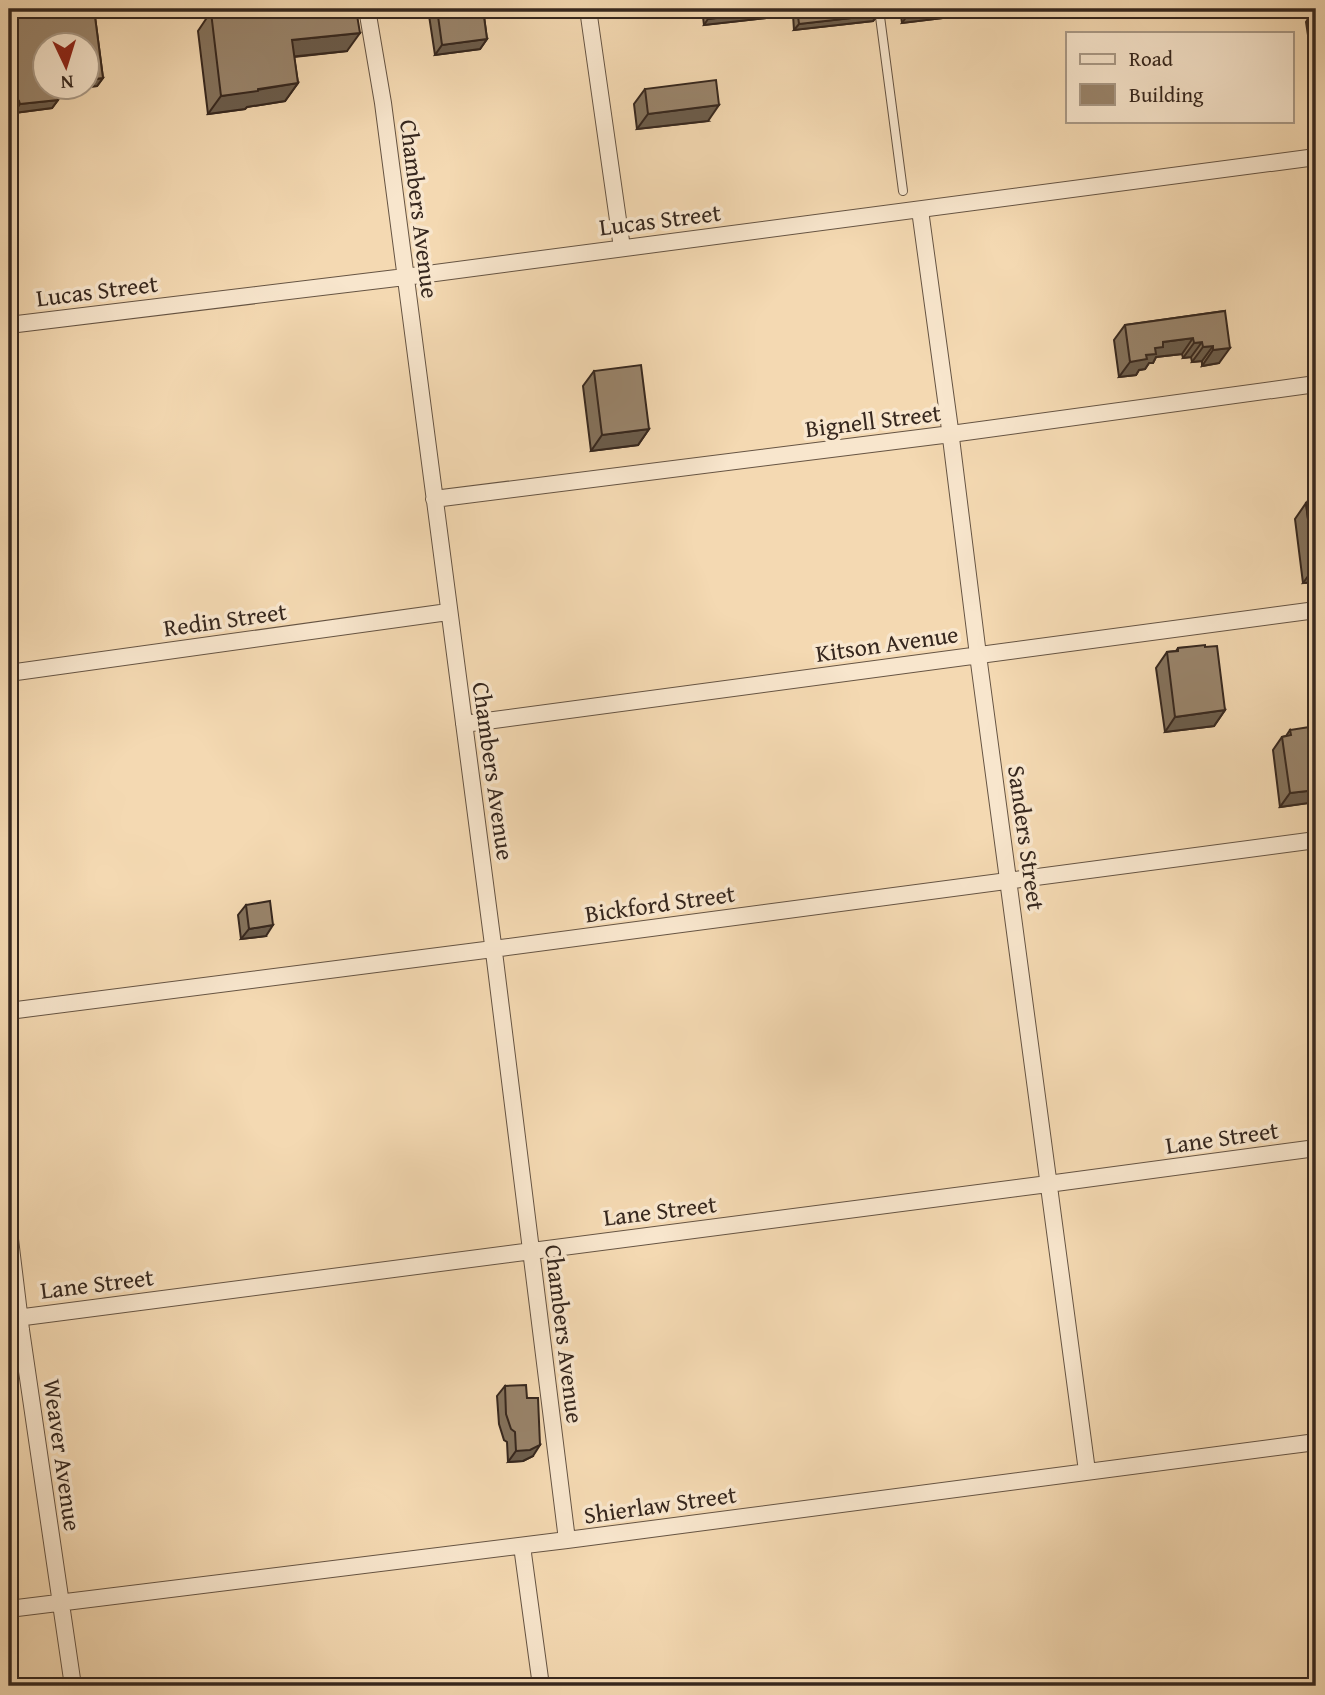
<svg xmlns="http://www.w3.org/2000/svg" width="1325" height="1695" viewBox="0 0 1325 1695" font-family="'Gentium Book Plus',serif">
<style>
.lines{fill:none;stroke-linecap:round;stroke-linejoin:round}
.lane-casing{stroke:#665443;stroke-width:10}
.street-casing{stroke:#665443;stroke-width:18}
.lane{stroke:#f8e6cd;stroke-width:8}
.street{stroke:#f8e6cd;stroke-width:16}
.wall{fill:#84725c;stroke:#36271e;stroke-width:2}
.shaded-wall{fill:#6b5c4b;stroke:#36271e;stroke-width:2}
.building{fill:#99846b;stroke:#36271e;stroke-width:2}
.labels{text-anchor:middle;stroke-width:7;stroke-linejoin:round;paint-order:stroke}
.street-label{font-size:24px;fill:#36271e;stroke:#f8e6cd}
</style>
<rect width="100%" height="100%" fill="#f4d9b2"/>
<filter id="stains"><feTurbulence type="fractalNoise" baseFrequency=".00286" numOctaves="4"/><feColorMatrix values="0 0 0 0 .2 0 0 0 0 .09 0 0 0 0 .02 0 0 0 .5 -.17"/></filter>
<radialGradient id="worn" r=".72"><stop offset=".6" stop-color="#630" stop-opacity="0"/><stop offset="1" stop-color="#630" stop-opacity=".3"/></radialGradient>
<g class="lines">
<defs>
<path id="lane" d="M 879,9 L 903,191"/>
<path id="street" d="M 367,9 L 383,103 L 495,960 L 567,1540
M 588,9 L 622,248
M 920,210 L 949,422 L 978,655 L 1087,1471
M 9,325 L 405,277 L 1316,157
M 434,499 L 951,434 L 1316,384
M 9,673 L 448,612
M 464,724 L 1316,610
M 9,1011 L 493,949 L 1316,840
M 9,1231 L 21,1330 L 73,1686
M 9,1319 L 1048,1184 L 1316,1148
M 522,1546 L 541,1686
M 9,1609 L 567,1540 L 1316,1442"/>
</defs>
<use href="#lane" class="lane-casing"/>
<use href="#street" class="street-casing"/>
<use href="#lane" class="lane"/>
<use href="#street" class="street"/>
</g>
<path class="wall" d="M 9,9 L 94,9 L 103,78 L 97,86 L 88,87 L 88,46 L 46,46 L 46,88 L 85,88 L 56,91 L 58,100 L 52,108 L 14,113 L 14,110 L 9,110 Z
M 210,9 L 356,9 L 347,51 L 294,57 L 298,83 L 285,101 L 247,107 L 245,109 L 208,114 L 198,31 L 210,13 Z
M 428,9 L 483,9 L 487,39 L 480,49 L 435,55 Z
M 702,9 L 877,9 L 878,15 L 873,21 L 794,30 L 793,15 L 704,25 Z
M 900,9 L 1017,9 L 902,23 Z
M 1313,11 L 1316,11 L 1316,88 L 1306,22 Z
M 645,89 L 708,121 L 637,129 L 634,104 Z
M 1225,311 L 1219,363 L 1202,366 L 1202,361 L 1192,362 L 1191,357 L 1183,358 L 1182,354 L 1156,357 L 1153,363 L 1149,363 L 1145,369 L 1139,370 L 1136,375 L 1119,377 L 1114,340 L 1125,325 Z
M 594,371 L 649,429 L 638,445 L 591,451 L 583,386 Z
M 1306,503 L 1316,582 L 1303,583 L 1295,519 Z
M 1316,637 L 1316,689 L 1311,645 Z
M 1205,647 L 1225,710 L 1214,726 L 1165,732 L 1156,668 L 1167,652 L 1176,651 L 1178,648 Z
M 1290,730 L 1316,802 L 1280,807 L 1273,750 L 1282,737 L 1286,736 Z
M 246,905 L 266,936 L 241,939 L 238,915 Z
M 505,1386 L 533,1456 L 523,1461 L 508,1462 L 507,1442 L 504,1440 L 499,1424 L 497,1396 Z"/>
<path class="shaded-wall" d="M 797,9 L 793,15 L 704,25 L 708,19 Z
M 912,9 L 1017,9 L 902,23 Z
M 878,15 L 873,21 L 794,30 L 799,24 Z
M 360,33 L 347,51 L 279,58 L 292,40 Z
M 487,39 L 480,49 L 435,55 L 442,45 Z
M 103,78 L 97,86 L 88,87 L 88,80 Z
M 298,83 L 285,101 L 247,107 L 245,109 L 208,114 L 221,96 Z
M 53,88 L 85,88 L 50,92 Z
M 58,100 L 52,108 L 14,113 L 20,104 Z
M 19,101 L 14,110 L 9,110 L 9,103 Z
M 719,105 L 708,121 L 637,129 L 648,114 Z
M 1193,338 L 1182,354 L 1156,357 L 1153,363 L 1149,363 L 1145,369 L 1139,370 L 1136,375 L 1119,377 L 1130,362 L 1146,355 L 1163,342 Z
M 1202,342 L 1191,357 L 1183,358 L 1194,343 Z
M 1213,346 L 1202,361 L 1192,362 L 1203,347 Z
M 1230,348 L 1219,363 L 1202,366 L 1213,350 Z
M 649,429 L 638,445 L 591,451 L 602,435 Z
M 1316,567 L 1316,582 L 1303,583 L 1314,568 Z
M 1225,710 L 1214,726 L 1165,732 L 1175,717 Z
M 1316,790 L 1316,802 L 1280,807 L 1290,793 Z
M 273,925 L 266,936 L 241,939 L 249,929 Z
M 540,1445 L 533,1456 L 523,1461 L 508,1462 L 516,1451 Z"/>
<path class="building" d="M 9,9 L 94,9 L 103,78 L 88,80 L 88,46 L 46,46 L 46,88 L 56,88 L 58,100 L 20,104 L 19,101 L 9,103 Z
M 225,9 L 356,9 L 360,33 L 292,40 L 298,83 L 258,89 L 258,91 L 221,96 L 211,12 L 225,10 Z
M 437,9 L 483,9 L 487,39 L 442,45 Z
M 707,9 L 792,9 L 708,19 Z
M 797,9 L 877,9 L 878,15 L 799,24 Z
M 1313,11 L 1316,11 L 1316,31 Z
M 716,80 L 719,105 L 648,114 L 645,89 Z
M 1225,311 L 1230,348 L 1213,350 L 1213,346 L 1203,347 L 1202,342 L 1194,343 L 1193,338 L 1163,342 L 1163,347 L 1155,348 L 1156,354 L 1146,355 L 1147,359 L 1130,362 L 1125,325 Z
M 641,365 L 649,429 L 602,435 L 594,371 Z
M 1316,502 L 1316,567 L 1314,568 L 1306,503 Z
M 1205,645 L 1205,647 L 1217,646 L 1225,710 L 1175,717 L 1167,652 L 1178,651 L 1178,648 Z
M 1316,726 L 1316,790 L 1290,793 L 1282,737 L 1291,735 L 1290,730 Z
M 270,901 L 273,925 L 249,929 L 246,905 Z
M 526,1385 L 527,1398 L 538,1398 L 540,1445 L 530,1450 L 516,1451 L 515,1432 L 511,1429 L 506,1414 L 505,1386 Z"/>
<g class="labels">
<g class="street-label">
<text transform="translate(419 209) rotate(83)" y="8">Chambers Avenue</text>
<text transform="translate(660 220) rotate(-7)" y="8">Lucas Street</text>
<text transform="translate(97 291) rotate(-7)" y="8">Lucas Street</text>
<text transform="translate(873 421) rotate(-7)" y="8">Bignell Street</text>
<text transform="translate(225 620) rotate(-8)" y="8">Redin Street</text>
<text transform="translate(887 644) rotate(-8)" y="8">Kitson Avenue</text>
<text transform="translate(493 771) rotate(82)" y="8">Chambers Avenue</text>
<text transform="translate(1026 838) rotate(82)" y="8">Sanders Street</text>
<text transform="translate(660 904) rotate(-8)" y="8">Bickford Street</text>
<text transform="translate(1222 1138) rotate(-8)" y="8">Lane Street</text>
<text transform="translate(660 1211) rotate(-7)" y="8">Lane Street</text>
<text transform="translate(97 1284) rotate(-7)" y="8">Lane Street</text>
<text transform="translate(564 1334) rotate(83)" y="8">Chambers Avenue</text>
<text transform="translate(62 1455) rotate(82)" y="8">Weaver Avenue</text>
<text transform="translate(660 1505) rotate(-8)" y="8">Shierlaw Street</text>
</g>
</g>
<rect width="1325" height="1695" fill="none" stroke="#f4d9b2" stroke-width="35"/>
<rect x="10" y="10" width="1304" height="1674" fill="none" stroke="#36271e" stroke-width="3.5"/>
<rect x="18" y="18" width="1290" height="1660" fill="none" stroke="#36271e" stroke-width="2"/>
<rect x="1066" y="32" width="228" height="91" fill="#f8e6cd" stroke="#aa9a87" stroke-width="2"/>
<rect x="1080" y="54" width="35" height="10" fill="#f8e6cd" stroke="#aa9a87" stroke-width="2"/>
<text x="1129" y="66" font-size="21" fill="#36271e">Road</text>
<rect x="1080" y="84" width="35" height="21" fill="#99846b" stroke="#aa9a87" stroke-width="2"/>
<text x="1129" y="102" font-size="21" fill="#36271e">Building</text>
<g transform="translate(66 66) rotate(176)"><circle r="33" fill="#f8e6cd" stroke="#aa9a87" stroke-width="2"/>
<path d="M0-5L12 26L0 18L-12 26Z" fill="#8f2418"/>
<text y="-10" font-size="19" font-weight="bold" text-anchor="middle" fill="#36271e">N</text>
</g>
<rect width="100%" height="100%" filter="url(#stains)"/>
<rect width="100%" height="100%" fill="url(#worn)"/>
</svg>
